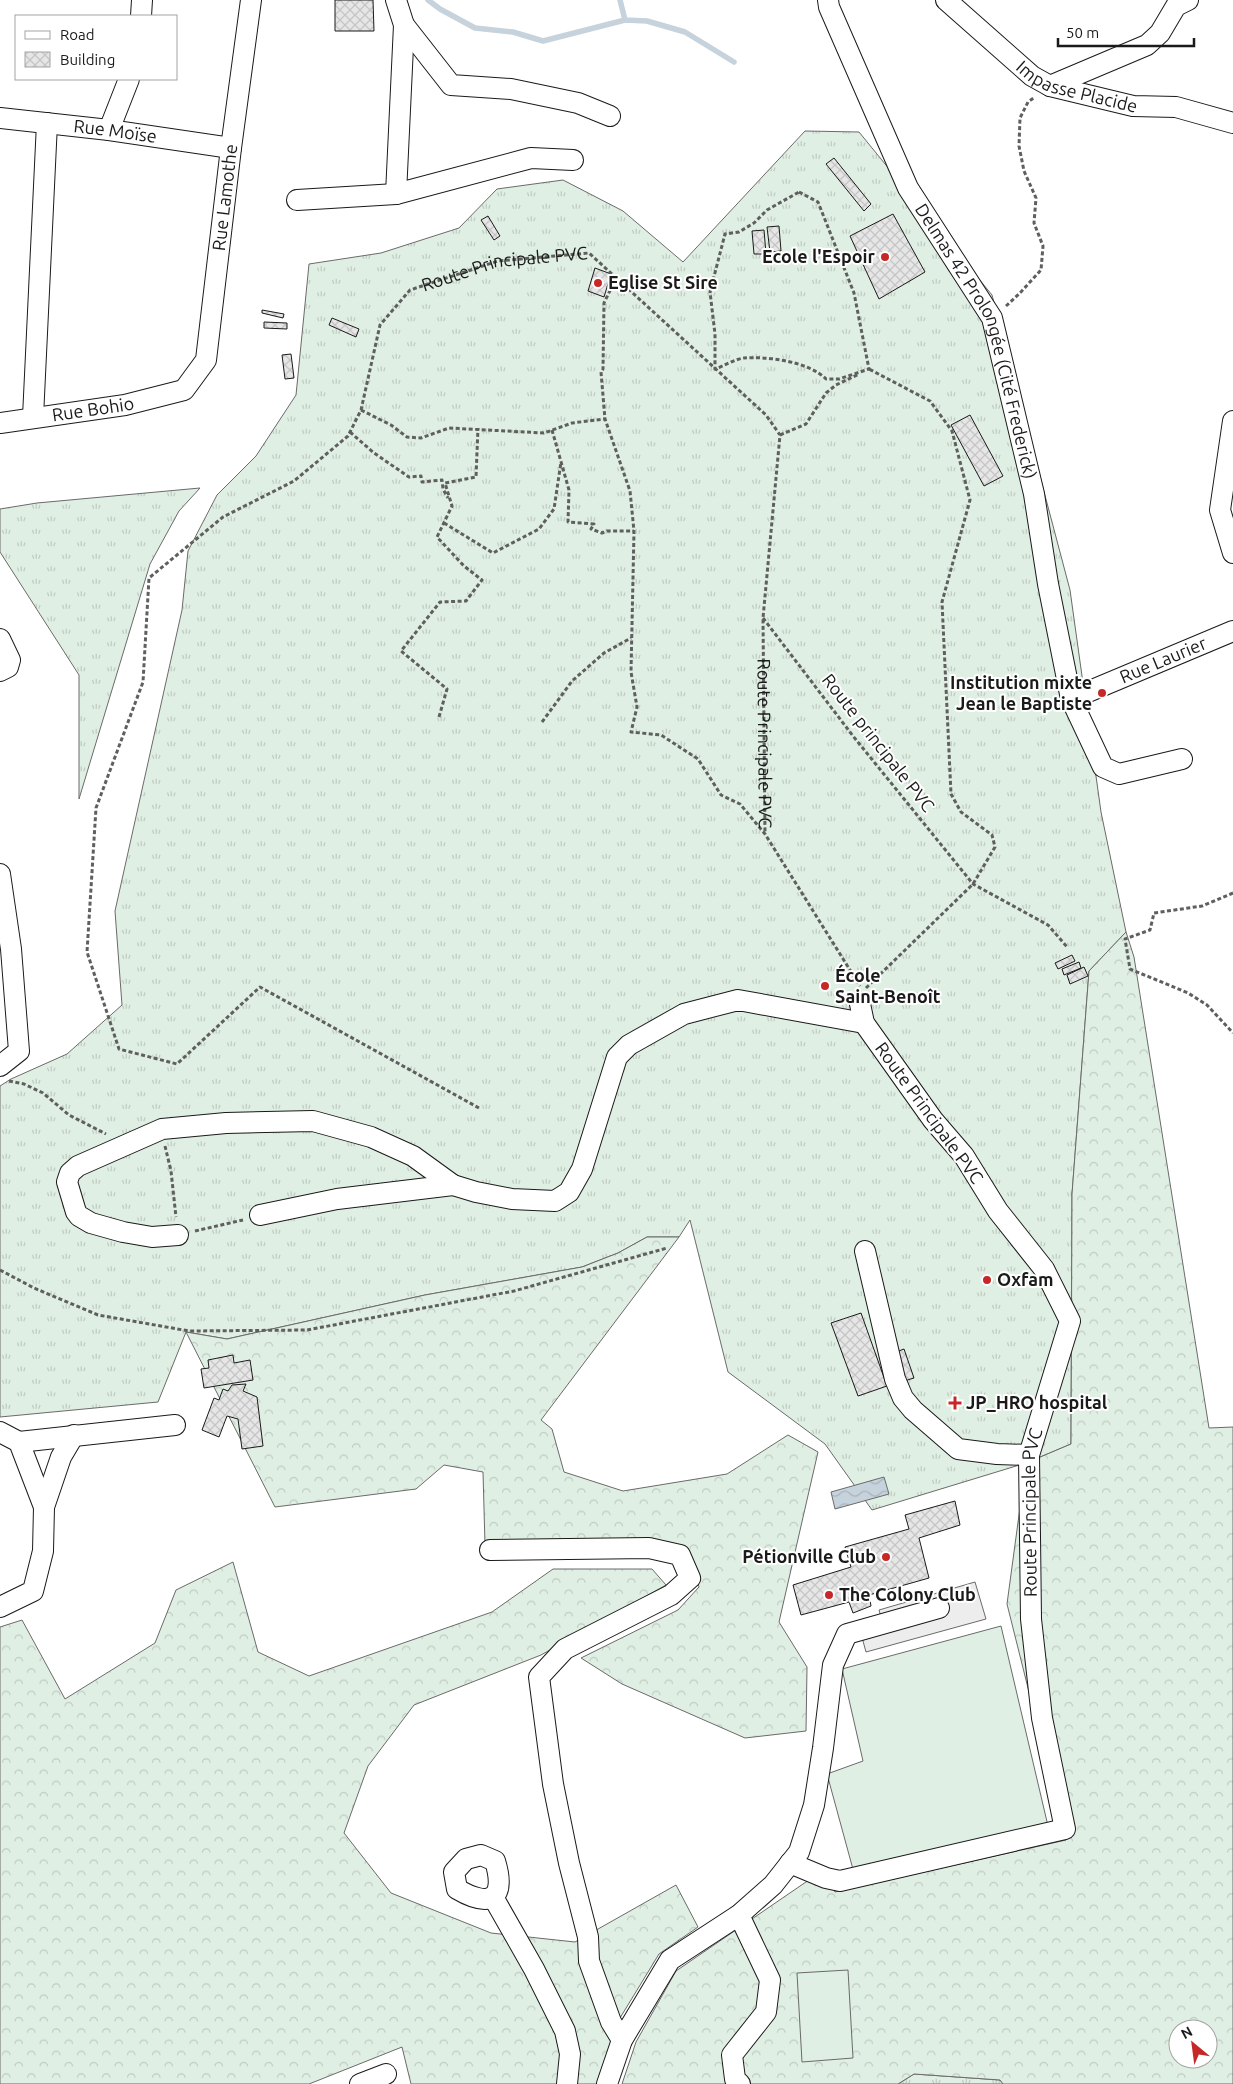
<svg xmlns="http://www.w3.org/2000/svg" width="1233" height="2084" viewBox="0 0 1233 2084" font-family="Ubuntu,sans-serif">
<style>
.grass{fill:url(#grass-tufts);stroke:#6a6a6a}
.forest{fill:url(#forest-crowns);stroke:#6a6a6a;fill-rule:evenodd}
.pitch{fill:#e0efe3;stroke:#6a6a6a}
.parking{fill:#ededed;stroke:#6a6a6a}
.water{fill:url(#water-waves);stroke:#6a6a6a}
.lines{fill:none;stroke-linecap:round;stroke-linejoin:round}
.stream{stroke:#c6d2dc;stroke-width:5.5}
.building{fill:url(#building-cross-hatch);stroke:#1a1a1a}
.minor-casing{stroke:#1a1a1a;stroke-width:22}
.path{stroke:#5f5f5f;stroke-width:3;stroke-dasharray:4 2.5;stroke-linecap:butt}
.minor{stroke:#fff;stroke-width:20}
.poi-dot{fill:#c62828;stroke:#fff;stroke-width:2}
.labels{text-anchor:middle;stroke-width:4;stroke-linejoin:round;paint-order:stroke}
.street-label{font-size:18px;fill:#1a1a1a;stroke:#fff}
.poi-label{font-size:18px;font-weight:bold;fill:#1a1a1a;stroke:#fff;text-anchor:start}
</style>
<defs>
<pattern id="grass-tufts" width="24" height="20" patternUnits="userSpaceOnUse" patternTransform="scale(1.25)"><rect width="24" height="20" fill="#e0efe3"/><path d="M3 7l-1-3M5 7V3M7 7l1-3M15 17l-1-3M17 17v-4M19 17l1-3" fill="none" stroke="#c0ccc2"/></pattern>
<pattern id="forest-crowns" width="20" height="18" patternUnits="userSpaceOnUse" patternTransform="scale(1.25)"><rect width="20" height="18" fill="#e0efe3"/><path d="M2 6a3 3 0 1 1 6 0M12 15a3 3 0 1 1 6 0" fill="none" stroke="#c0ccc2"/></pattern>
<pattern id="water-waves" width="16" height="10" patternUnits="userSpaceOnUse" patternTransform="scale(1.25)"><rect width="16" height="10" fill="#c6d2dc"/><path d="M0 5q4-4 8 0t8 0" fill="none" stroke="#aab4bc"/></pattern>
<pattern id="building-cross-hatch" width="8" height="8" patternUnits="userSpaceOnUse" patternTransform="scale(1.25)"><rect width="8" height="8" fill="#e6e6e6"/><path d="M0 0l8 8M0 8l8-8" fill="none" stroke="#c5c5c5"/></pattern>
</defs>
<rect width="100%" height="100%" fill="#fff"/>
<path class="grass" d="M 805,131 L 859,132 L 992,295 L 1070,590 L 1101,812 L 1126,932 L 1089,971 L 1072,1194 L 1071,1444 L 1026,1463 L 872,1510 L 825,1444 L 728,1372 L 690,1220 L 679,1237 L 647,1237 L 618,1253 L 582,1267 L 425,1295 L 227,1339 L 186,1332 L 158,1402 L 0,1417 L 0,1086 L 11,1079 L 67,1054 L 122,1005 L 115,911 L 182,610 L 188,551 L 217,495 L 256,456 L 296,395 L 309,264 L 381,253 L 459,228 L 497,189 L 563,180 L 623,211 L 683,262 Z
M 200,488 L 179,511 L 150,564 L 79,799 L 79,675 L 0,552 L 0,509 L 37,503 Z
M 914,2074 L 1000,2080 L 1003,2084 L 898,2084 Z"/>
<path class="forest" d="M 1126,932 L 1134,957 L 1209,1428 L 1233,1427 L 1233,2084 L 1003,2084 L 1000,2080 L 914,2074 L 898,2084 L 622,2084 L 636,2042 L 676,1971 L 822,1871 L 835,1892 L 1066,1840 L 1007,1604 L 1026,1463 L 1071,1444 L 1072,1194 L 1089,971 ZM 1178,2029 L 1208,2029 L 1208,2059 L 1178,2059 Z
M 647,1237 L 679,1237 L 541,1420 L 552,1429 L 564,1472 L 623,1491 L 727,1474 L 788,1435 L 818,1452 L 779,1622 L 807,1667 L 806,1731 L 745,1738 L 622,1684 L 581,1658 L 678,1610 L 699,1587 L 691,1557 L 485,1545 L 483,1472 L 444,1465 L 416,1489 L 275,1507 L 186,1332 L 227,1339 L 425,1295 L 582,1267 L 618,1253 Z
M 233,1562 L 258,1652 L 309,1676 L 492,1612 L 553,1569 L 652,1569 L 666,1585 L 541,1655 L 414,1705 L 368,1766 L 344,1833 L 391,1893 L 491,1933 L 575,1942 L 676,1885 L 698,1927 L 659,1954 L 620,2018 L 597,2084 L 411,2084 L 402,2047 L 309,2084 L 0,2084 L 0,1627 L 22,1620 L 65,1699 L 155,1643 L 176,1590 Z"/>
<path class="pitch" d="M 1001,1626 L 1048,1826 L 854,1873 L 827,1774 L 863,1761 L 842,1669 Z
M 848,1970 L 853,2058 L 802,2062 L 797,1973 Z"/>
<path class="parking" d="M 975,1582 L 986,1619 L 866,1652 L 860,1630 L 883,1624 L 879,1610 Z"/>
<path class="water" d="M 884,1477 L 889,1494 L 835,1509 L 831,1492 Z"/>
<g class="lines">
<path class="stream" d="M 428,0 L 440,9 L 475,28 L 513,32 L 543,41 L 625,20 L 647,21 L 685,32 L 734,62
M 620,0 L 625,20"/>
</g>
<path class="building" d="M 335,0 L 373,0 L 374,31 L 335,31 Z
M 834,158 L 871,204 L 864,211 L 826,164 Z
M 893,214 L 925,272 L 879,299 L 850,236 Z
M 488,216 L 500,236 L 494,240 L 481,220 Z
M 779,226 L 781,251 L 770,252 L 767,227 Z
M 764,230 L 766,254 L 754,254 L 752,231 Z
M 595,268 L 611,274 L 604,297 L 588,291 Z
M 262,310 L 284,314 L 283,318 L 262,313 Z
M 332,318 L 359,329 L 356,337 L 329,325 Z
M 264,322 L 287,323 L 287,329 L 264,328 Z
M 291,354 L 294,378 L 285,379 L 282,355 Z
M 970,415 L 1003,476 L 984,486 L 951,425 Z
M 1072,955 L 1075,961 L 1058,969 L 1055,963 Z
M 1079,962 L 1081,968 L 1064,975 L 1062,969 Z
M 1084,967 L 1088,976 L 1070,984 L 1067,975 Z
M 861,1313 L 887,1386 L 858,1396 L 831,1323 Z
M 904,1349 L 914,1378 L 901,1382 L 891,1354 Z
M 233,1355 L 234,1363 L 250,1360 L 253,1380 L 204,1388 L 201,1369 L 209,1368 L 208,1360 Z
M 246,1384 L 243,1391 L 257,1397 L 263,1446 L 242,1449 L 238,1419 L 227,1416 L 219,1437 L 202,1430 L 214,1398 L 219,1400 L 223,1389 L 228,1391 L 232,1385 Z
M 955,1501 L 960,1525 L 919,1538 L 929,1578 L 869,1595 L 871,1606 L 853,1613 L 849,1602 L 801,1615 L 793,1585 L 851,1567 L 845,1547 L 909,1529 L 905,1515 Z"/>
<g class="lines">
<defs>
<g id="minor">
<path d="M 396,0 L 404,25 L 396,194"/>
<path id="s2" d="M 828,0 L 829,7 L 908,188 L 992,318 L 1034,494 L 1048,584 L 1071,699 L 1103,767 L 1119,774 L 1182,759"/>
<path id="s3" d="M 946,0 L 1032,76 L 1050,86 L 1133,106 L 1176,107 L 1233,123"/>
<path d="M 141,16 L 142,0"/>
<path d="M 404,25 L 451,85 L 511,89 L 578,103 L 610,116"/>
<path d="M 1050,86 L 1147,45 L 1160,33 L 1176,6 L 1188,0"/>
<path id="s4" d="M 0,118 L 109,130 L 231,148"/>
<path d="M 109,130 L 129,79"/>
<path d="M 297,200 L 396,194 L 531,158 L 573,160"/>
<path d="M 33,417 L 47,123"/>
<path d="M 1233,421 L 1220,510 L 1233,553"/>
<path id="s5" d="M 0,423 L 125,405 L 184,390 L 206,360 L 231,148 L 251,0"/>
<path d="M 0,639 L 10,660 L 8,667 L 0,671"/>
<path id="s6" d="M 1071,699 L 1233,631"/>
<path d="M 0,874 L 11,949 L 19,1051 L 0,1066"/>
<path d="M 453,1185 L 476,1192 L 512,1199 L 555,1201 L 569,1192 L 582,1169 L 617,1057 L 629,1045 L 684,1014 L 738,1000 L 864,1023"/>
<path d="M 178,1235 L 152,1237 L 123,1232 L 91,1223 L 79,1216 L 76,1212 L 67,1182 L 70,1173 L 78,1166 L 162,1129 L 226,1123 L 313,1121 L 371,1137 L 413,1156 L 453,1185 L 337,1199 L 260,1215"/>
<path d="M 865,1251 L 895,1379 L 903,1398 L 913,1410 L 958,1449 L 997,1454 L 1029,1455"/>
<path d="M 0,1432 L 19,1442 L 44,1507 L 43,1551 L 33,1591 L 0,1607"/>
<path d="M 19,1442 L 175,1425"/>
<path d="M 44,1507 L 61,1457 L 74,1435"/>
<path d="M 490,1550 L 649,1548 L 680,1555 L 690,1578 L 671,1595 L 565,1649 L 539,1677 L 553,1784 L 569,1863 L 588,1937 L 589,1961 L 611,2022 L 622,2040"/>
<path d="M 481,1855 L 495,1861 C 507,1900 489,1908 457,1889 L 454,1872 L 466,1859 Z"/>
<path id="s7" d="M 790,1863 L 826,1878 L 840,1881 L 1065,1829 L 1042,1718 L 1031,1619 L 1029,1455 L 1070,1321 L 1044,1269 L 998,1211 L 964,1156 L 933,1120 L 864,1023 L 860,1004"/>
<path d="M 493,1897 L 534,1969 L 565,2031 L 570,2054 L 567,2084"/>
<path d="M 739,1915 L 770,1980 L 766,2012 L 732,2055 L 735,2079 L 740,2084"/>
<path d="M 360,2084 L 386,2074"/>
<path d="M 607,2084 L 622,2040 L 670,1960 L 739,1915 L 773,1885 L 799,1852 L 814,1805 L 823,1748 L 833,1665 L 847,1634 L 939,1608"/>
</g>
</defs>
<use href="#minor" class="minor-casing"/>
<g class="path">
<path d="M 799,192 L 818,202 L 854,293 L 869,369 L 839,379 L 826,379 C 809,362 769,356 744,358 C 735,359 724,366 715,369 L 715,334 L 710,292 L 725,234 L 739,232 L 754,223 L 767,210 Z"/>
<path d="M 616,278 L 604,303 L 603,369 L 601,372 L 605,419 L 630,491 L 634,531 L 631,672 L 637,707 L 631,732 L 661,735 L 698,759 L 721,795 L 740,804 L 765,834 L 860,986"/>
<path d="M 1006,306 L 1019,294 L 1041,270 L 1043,246 L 1034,223 L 1036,198 L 1024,171 L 1019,146 L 1020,118 L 1028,102 L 1035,97"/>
<path d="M 361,410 L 391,425 L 407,437 L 421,438 L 449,428 L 544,433 L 572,423 L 605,419"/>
<path d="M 552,430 L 569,490 L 568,522 L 594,524 L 591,529 L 602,533 L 607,531 L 634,531"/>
<path d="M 350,432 L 374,453 L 409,477 L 421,476 L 422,482 L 442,480 L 443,489 L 448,498"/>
<path d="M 780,435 L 806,424 L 826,393 L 836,385 L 859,374"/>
<path d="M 444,523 L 493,553 L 539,529 L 554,509 L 561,462"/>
<path d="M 763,618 L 853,736 L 973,884 L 1048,925 L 1068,948"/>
<path d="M 439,717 L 447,689 L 401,651 L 440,602 L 466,601 L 482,580 L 464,566 L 437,537 L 452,506 L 445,483 L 476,477 L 478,428"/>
<path d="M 542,722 L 572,681 L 604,653 L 631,638"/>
<path d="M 1233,893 L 1202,906 L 1154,913 L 1150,930 L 1125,939 L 1130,969 L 1188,993 L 1207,1005 L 1233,1033"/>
<path d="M 866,988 L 973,884 L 995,847 L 992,835 L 961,812 L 951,794 L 942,602 L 970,500 L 952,431 L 930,401 L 869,369"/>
<path d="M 9,1081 L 24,1084 L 43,1093 L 69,1115 L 106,1134"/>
<path id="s1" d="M 479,1108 L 260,987 L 177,1064 L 119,1049 L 87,952 L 96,808 L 143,682 L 149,578 L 223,517 L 294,481 L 348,436 L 361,410 L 380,325 L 410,290 L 498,261 L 589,253 L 766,415 L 780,435 L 763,618 L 765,834"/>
<path d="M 165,1146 L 171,1171 L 176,1217"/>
<path d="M 195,1231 L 243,1220"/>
<path d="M 0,1270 L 34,1288 L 98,1315 L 189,1331 L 307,1330 L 514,1291 L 667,1248"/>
</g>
<use href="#minor" class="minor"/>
</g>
<g class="poi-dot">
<circle cx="885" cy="257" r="5"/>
<circle cx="598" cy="283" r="5"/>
<circle cx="1102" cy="693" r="5"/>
<circle cx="825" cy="986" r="5"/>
<circle cx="987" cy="1280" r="5"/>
<path d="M952.5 1395.5h5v5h5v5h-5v5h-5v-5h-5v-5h5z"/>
<circle cx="886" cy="1557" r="5"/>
<circle cx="829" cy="1595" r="5"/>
</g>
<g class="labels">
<g class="street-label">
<text dy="6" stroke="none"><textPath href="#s3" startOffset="161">Impasse Placide</textPath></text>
<text dy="6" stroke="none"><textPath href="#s4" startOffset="116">Rue Moïse</textPath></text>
<text dy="6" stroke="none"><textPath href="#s5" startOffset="388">Rue Lamothe</textPath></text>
<text dy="6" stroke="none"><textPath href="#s1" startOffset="1414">Route Principale PVC</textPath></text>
<text dy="6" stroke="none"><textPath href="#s2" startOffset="375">Delmas 42 Prolongée (Cité Frederick)</textPath></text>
<text dy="6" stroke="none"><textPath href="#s5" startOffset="94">Rue Bohio</textPath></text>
<text dy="6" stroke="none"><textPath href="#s6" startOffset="100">Rue Laurier</textPath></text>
<text dy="6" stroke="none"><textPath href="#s1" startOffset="2074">Route Principale PVC</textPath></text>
<text transform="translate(878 743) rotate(52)" y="6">Route principale PVC</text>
<text transform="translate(929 1113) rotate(54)" y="6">Route Principale PVC</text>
<text dy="6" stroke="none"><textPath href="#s7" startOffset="604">Route Principale PVC</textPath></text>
</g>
<g class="poi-label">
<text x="875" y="263" text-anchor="end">Ecole l'Espoir</text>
<text x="608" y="289">Eglise St Sire</text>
<text x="1092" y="689" text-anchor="end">Institution mixte<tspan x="1092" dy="21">Jean le Baptiste</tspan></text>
<text x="835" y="982">École<tspan x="835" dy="21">Saint-Benoît</tspan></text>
<text x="997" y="1286">Oxfam</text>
<text x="966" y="1409">JP_HRO hospital</text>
<text x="876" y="1563" text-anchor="end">Pétionville Club</text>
<text x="839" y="1601">The Colony Club</text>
</g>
</g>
<rect x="15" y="15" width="162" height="65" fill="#ffffff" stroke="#a3a3a3"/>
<rect x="25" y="31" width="25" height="8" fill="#ffffff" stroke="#a3a3a3"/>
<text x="60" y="40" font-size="15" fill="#1a1a1a">Road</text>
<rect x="25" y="52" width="25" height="15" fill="url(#building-cross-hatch)" stroke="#a3a3a3"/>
<text x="60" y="65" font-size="15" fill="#1a1a1a">Building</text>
<g transform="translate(1193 2044) rotate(331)"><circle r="24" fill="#ffffff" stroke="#a3a3a3"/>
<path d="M0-4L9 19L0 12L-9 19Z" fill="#c62828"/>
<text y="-8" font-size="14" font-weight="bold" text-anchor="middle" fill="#1a1a1a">N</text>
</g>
<path d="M1058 38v8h136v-8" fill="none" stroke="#1a1a1a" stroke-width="2.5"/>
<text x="1066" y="38" font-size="15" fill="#1a1a1a" stroke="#ffffff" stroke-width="4" paint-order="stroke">50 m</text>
</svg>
